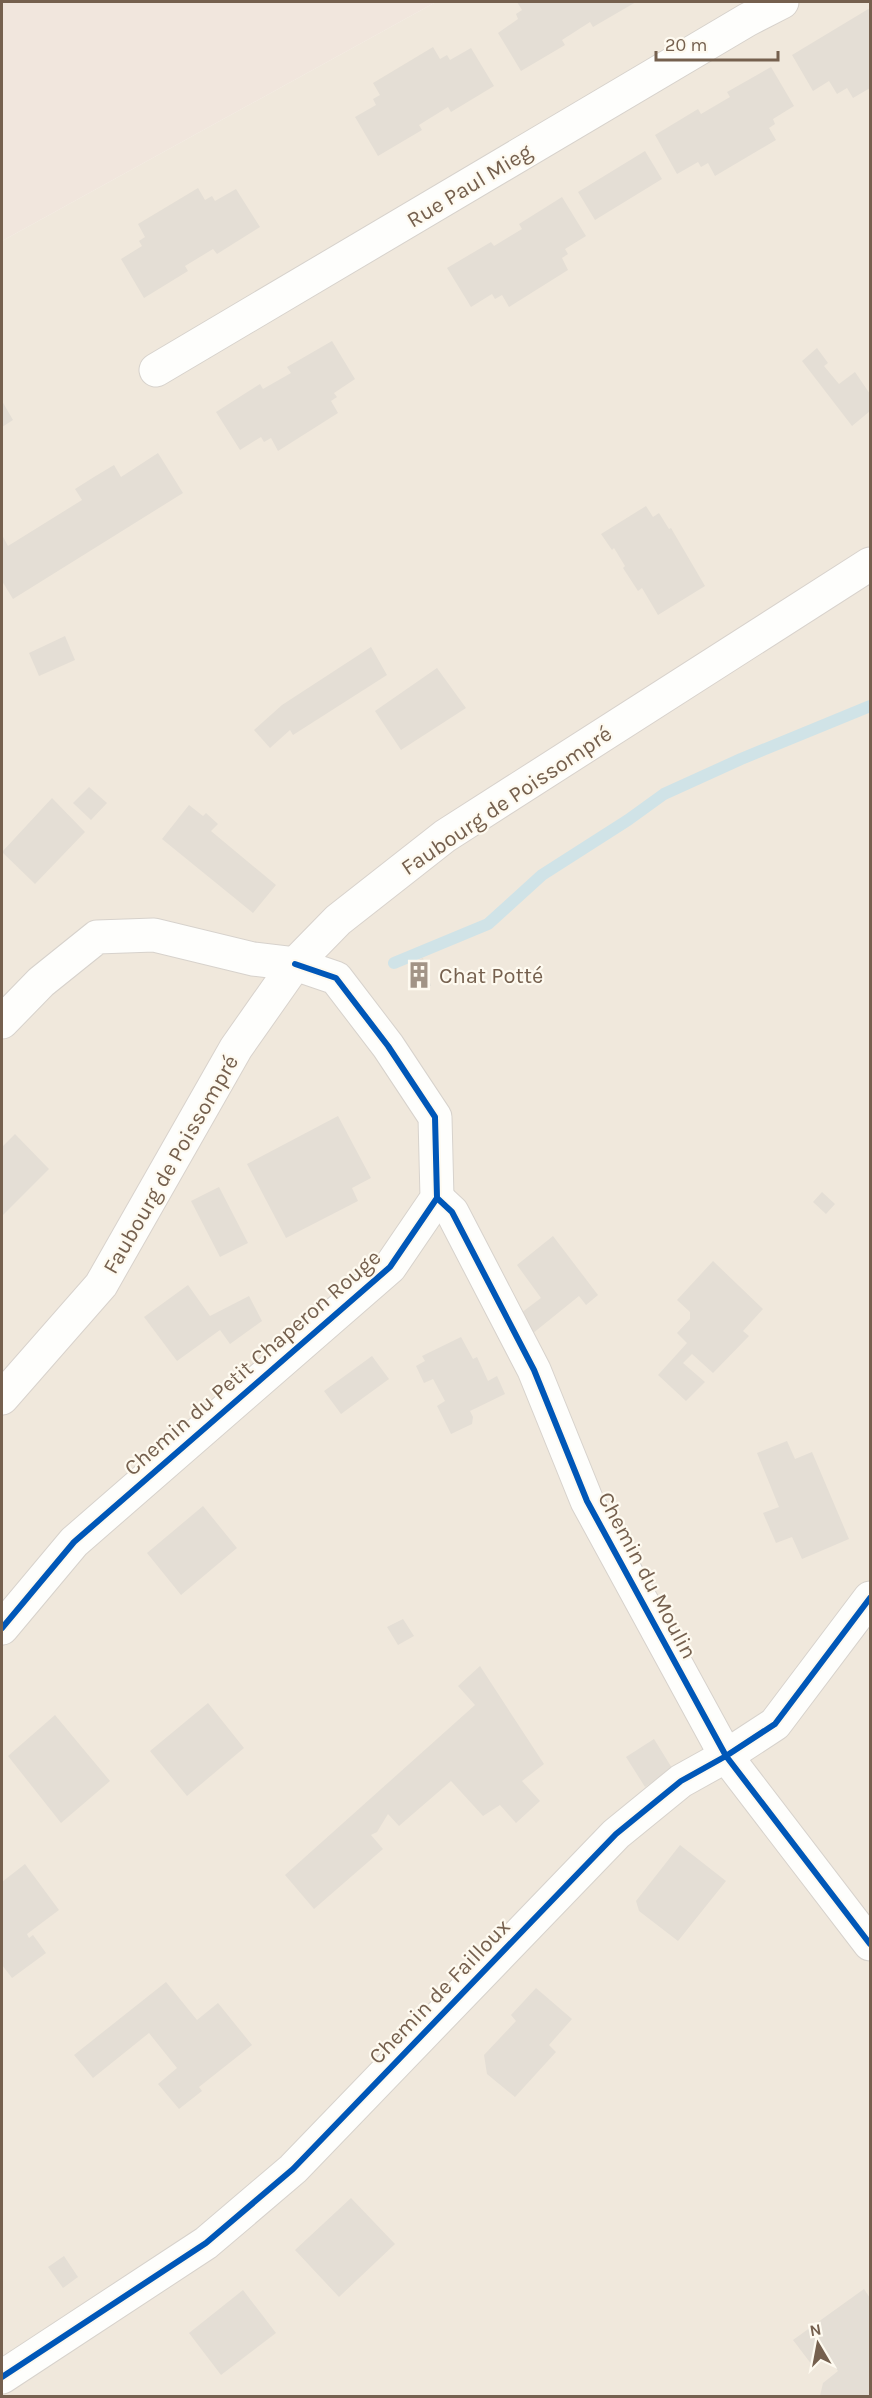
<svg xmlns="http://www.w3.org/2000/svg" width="872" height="2398" viewBox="0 0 872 2398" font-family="Karla,sans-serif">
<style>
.residential{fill:#f0e8dc}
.commercial{fill:#f1e6dd}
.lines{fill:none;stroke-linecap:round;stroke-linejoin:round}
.stream{stroke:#d0e3e7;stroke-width:12}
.building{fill:#e4ded5}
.minor-casing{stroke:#d7d2cc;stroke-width:35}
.tertiary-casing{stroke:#d7d2cc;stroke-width:35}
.secondary-casing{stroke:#d8d2cc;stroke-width:35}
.minor{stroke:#fefefc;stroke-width:33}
.tertiary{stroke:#fefefc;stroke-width:33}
.secondary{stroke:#fefefc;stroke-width:33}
.cycleway-casing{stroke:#fefaf0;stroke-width:10}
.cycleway{stroke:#0057b8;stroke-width:6}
.labels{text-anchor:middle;stroke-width:4.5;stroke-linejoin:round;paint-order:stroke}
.street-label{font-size:22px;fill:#75604e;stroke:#fefaf0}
.poi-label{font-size:22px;fill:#75604e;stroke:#fefaf0;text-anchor:start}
</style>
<rect width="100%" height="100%" fill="#f7f5ee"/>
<path class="residential" d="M 436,2 L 870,2 L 870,2396 L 2,2396 L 2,241 Z"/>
<path class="commercial" d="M 2,2 L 436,2 L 2,241 Z"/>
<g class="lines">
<path class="stream" d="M 394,963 L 488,924 L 542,875 L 628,820 L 664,794 L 741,759 L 870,706"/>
</g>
<path class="building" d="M 517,2 L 636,2 L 593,27 L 590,22 L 562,40 L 565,45 L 521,71 L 498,33 L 518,19 L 516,14 L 522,10 Z
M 870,8 L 870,88 L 853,98 L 847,88 L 837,94 L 829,81 L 813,91 L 792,55 Z
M 433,47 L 440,59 L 447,55 L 450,60 L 471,48 L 494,86 L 451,112 L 448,107 L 419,125 L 422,130 L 378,156 L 355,117 L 376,105 L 373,99 L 380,95 L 373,83 Z
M 771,67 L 794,106 L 773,119 L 775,124 L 769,128 L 776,140 L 715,176 L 708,163 L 701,167 L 698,162 L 677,174 L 655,135 L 698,109 L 701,114 L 730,97 L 727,92 Z
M 645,151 L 662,179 L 595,220 L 578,192 Z
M 198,188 L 205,200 L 212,196 L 215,201 L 236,189 L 260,227 L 217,254 L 213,249 L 185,266 L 188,271 L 144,298 L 121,259 L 142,246 L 139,241 L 145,237 L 138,224 Z
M 562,197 L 586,236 L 565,249 L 568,254 L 562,258 L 568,270 L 509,307 L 502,295 L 495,299 L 492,294 L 471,307 L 447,268 L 491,242 L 494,246 L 522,229 L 519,224 Z
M 332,341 L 355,379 L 334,393 L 337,397 L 331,401 L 338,413 L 278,451 L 271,438 L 264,442 L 261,437 L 240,450 L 216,412 L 260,384 L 263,389 L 291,373 L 287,367 Z
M 817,348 L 828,363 L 824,366 L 839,384 L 855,372 L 870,394 L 870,411 L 852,426 L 802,361 Z
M 2,401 L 13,420 L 2,427 Z
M 158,453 L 183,493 L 13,599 L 2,581 L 2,535 L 8,546 L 82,500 L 75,489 L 94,477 L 114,465 L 121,477 Z
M 646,506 L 653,517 L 659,513 L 669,529 L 671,528 L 705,586 L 658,615 L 642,588 L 638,591 L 623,568 L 625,566 L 614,548 L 612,550 L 601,534 Z
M 65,636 L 75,660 L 39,676 L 29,653 Z
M 371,647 L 387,675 L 293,735 L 290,730 L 270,748 L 254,730 L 282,705 Z
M 437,668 L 466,708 L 401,750 L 375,711 Z
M 89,787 L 107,803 L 91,820 L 73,803 Z
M 52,798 L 85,832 L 35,884 L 2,852 Z
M 189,805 L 203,816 L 206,813 L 218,824 L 211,831 L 276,885 L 253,913 L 162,839 Z
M 423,958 L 431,986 L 416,989 L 408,964 Z
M 338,1116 L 371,1178 L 352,1188 L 358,1201 L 286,1238 L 247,1164 Z
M 15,1134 L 49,1169 L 2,1216 L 2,1147 Z
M 219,1187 L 248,1243 L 220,1257 L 191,1201 Z
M 822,1192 L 835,1204 L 826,1214 L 813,1202 Z
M 553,1236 L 598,1295 L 586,1305 L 579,1296 L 532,1334 L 521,1313 L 541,1298 L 517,1265 Z
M 713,1261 L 763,1309 L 743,1331 L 749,1336 L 713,1373 L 692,1354 L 683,1363 L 705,1382 L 686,1401 L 658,1375 L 687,1343 L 677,1333 L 690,1319 L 690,1312 L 677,1300 Z
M 188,1285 L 210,1316 L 249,1296 L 262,1321 L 230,1344 L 220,1330 L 177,1361 L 144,1317 Z
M 461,1337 L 473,1359 L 477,1357 L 488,1381 L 497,1376 L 505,1394 L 470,1411 L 473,1417 L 472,1424 L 451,1434 L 437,1406 L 445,1401 L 433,1379 L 424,1383 L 416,1366 L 425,1361 L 422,1356 Z
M 372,1356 L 389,1379 L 341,1414 L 324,1391 Z
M 787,1441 L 795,1459 L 812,1452 L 849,1539 L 802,1559 L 792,1537 L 776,1543 L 763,1513 L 779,1507 L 757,1453 Z
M 203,1506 L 237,1548 L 181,1595 L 147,1553 Z
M 403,1619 L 414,1636 L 398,1645 L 387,1627 Z
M 480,1666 L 544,1764 L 522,1781 L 540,1801 L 516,1823 L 500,1805 L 483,1816 L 451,1781 L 399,1826 L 388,1814 L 377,1832 L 371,1835 L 383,1849 L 314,1909 L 285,1875 L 475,1705 L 458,1686 Z
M 208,1703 L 244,1748 L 187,1796 L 150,1751 Z
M 55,1715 L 110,1781 L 61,1823 L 8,1756 Z
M 654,1739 L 672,1768 L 645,1787 L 626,1757 Z
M 680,1845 L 726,1881 L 678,1941 L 639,1911 L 636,1901 Z
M 25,1864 L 59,1910 L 27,1934 L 29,1938 L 33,1935 L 46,1953 L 12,1978 L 2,1965 L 2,1882 Z
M 166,1982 L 197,2020 L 218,2003 L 252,2045 L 199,2087 L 202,2091 L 179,2109 L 158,2084 L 177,2068 L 149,2033 L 93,2078 L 74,2055 Z
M 536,1988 L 572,2019 L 549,2045 L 556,2052 L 515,2097 L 487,2074 L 484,2055 L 516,2021 L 511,2015 Z
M 351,2198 L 395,2244 L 339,2297 L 295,2250 Z
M 64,2256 L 78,2277 L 63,2288 L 48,2267 Z
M 864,2289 L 870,2298 L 870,2396 L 820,2396 L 823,2383 L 838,2371 L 826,2354 L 812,2365 L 793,2340 Z
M 243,2290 L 276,2333 L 221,2375 L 189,2333 Z"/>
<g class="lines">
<defs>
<path id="minor" d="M 156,370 L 747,20 L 782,2
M 437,1198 L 452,1212 L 534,1370 L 587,1501 L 726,1756 L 870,1944
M 2,2377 L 206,2243 L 293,2169 L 616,1834 L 681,1781 L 726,1756 L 775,1724 L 870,1598"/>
<path id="tertiary" d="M 2,1022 L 41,982 L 97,937 L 154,935 L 253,959 L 295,964 L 336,978 L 388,1046 L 435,1117 L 437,1198 L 390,1267 L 74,1542 L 2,1628"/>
<path id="secondary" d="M 2,1398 L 101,1285 L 236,1048 L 295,964 L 338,920 L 445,836 L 870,564"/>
</defs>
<use href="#minor" class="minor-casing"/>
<use href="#tertiary" class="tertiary-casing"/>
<use href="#secondary" class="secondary-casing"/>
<use href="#minor" class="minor"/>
<use href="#tertiary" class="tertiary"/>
<use href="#secondary" class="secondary"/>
<defs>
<path id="cycleway" d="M 437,1198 L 452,1212 L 534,1370 L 587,1501 L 726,1756 L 870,1944
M 2,1628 L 74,1542 L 390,1267 L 437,1198 L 435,1117 L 388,1046 L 336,978 L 295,964
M 2,2377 L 206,2243 L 293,2169 L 616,1834 L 681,1781 L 726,1756 L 775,1724 L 870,1598"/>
</defs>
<use href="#cycleway" class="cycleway-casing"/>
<use href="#cycleway" class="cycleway"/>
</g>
<defs>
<symbol id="building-bare" viewBox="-9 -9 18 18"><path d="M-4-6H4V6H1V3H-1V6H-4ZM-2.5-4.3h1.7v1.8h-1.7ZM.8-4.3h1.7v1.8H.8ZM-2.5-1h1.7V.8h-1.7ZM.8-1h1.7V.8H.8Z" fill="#a29486" stroke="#fefaf0" stroke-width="2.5" paint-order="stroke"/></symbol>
</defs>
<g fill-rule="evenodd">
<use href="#building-bare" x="400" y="956" width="38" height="38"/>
</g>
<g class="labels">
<g class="street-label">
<text transform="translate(469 185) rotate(-31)" y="8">Rue Paul Mieg</text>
<text transform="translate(506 800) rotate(-34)" y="8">Faubourg de Poissompré</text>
<text transform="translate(170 1164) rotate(-60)" y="8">Faubourg de Poissompré</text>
<text transform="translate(252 1362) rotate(-41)" y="8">Chemin du Petit Chaperon Rouge</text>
<text transform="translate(648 1575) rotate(62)" y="8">Chemin du Moulin</text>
<text transform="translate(439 1991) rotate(-46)" y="8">Chemin de Failloux</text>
</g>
<g class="poi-label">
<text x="439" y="983">Chat Potté</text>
</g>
</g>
<rect width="872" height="2398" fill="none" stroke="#75604e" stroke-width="6"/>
<g transform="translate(818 2344) rotate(350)" stroke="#fefaf0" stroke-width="4.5" paint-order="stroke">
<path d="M0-4.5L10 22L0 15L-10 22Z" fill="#75604e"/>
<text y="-9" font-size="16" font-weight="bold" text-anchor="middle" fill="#75604e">N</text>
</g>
<path d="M656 51v9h122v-9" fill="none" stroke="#75604e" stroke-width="3"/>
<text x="665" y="51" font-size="18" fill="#75604e" stroke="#fefaf0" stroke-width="4.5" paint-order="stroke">20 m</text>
</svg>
